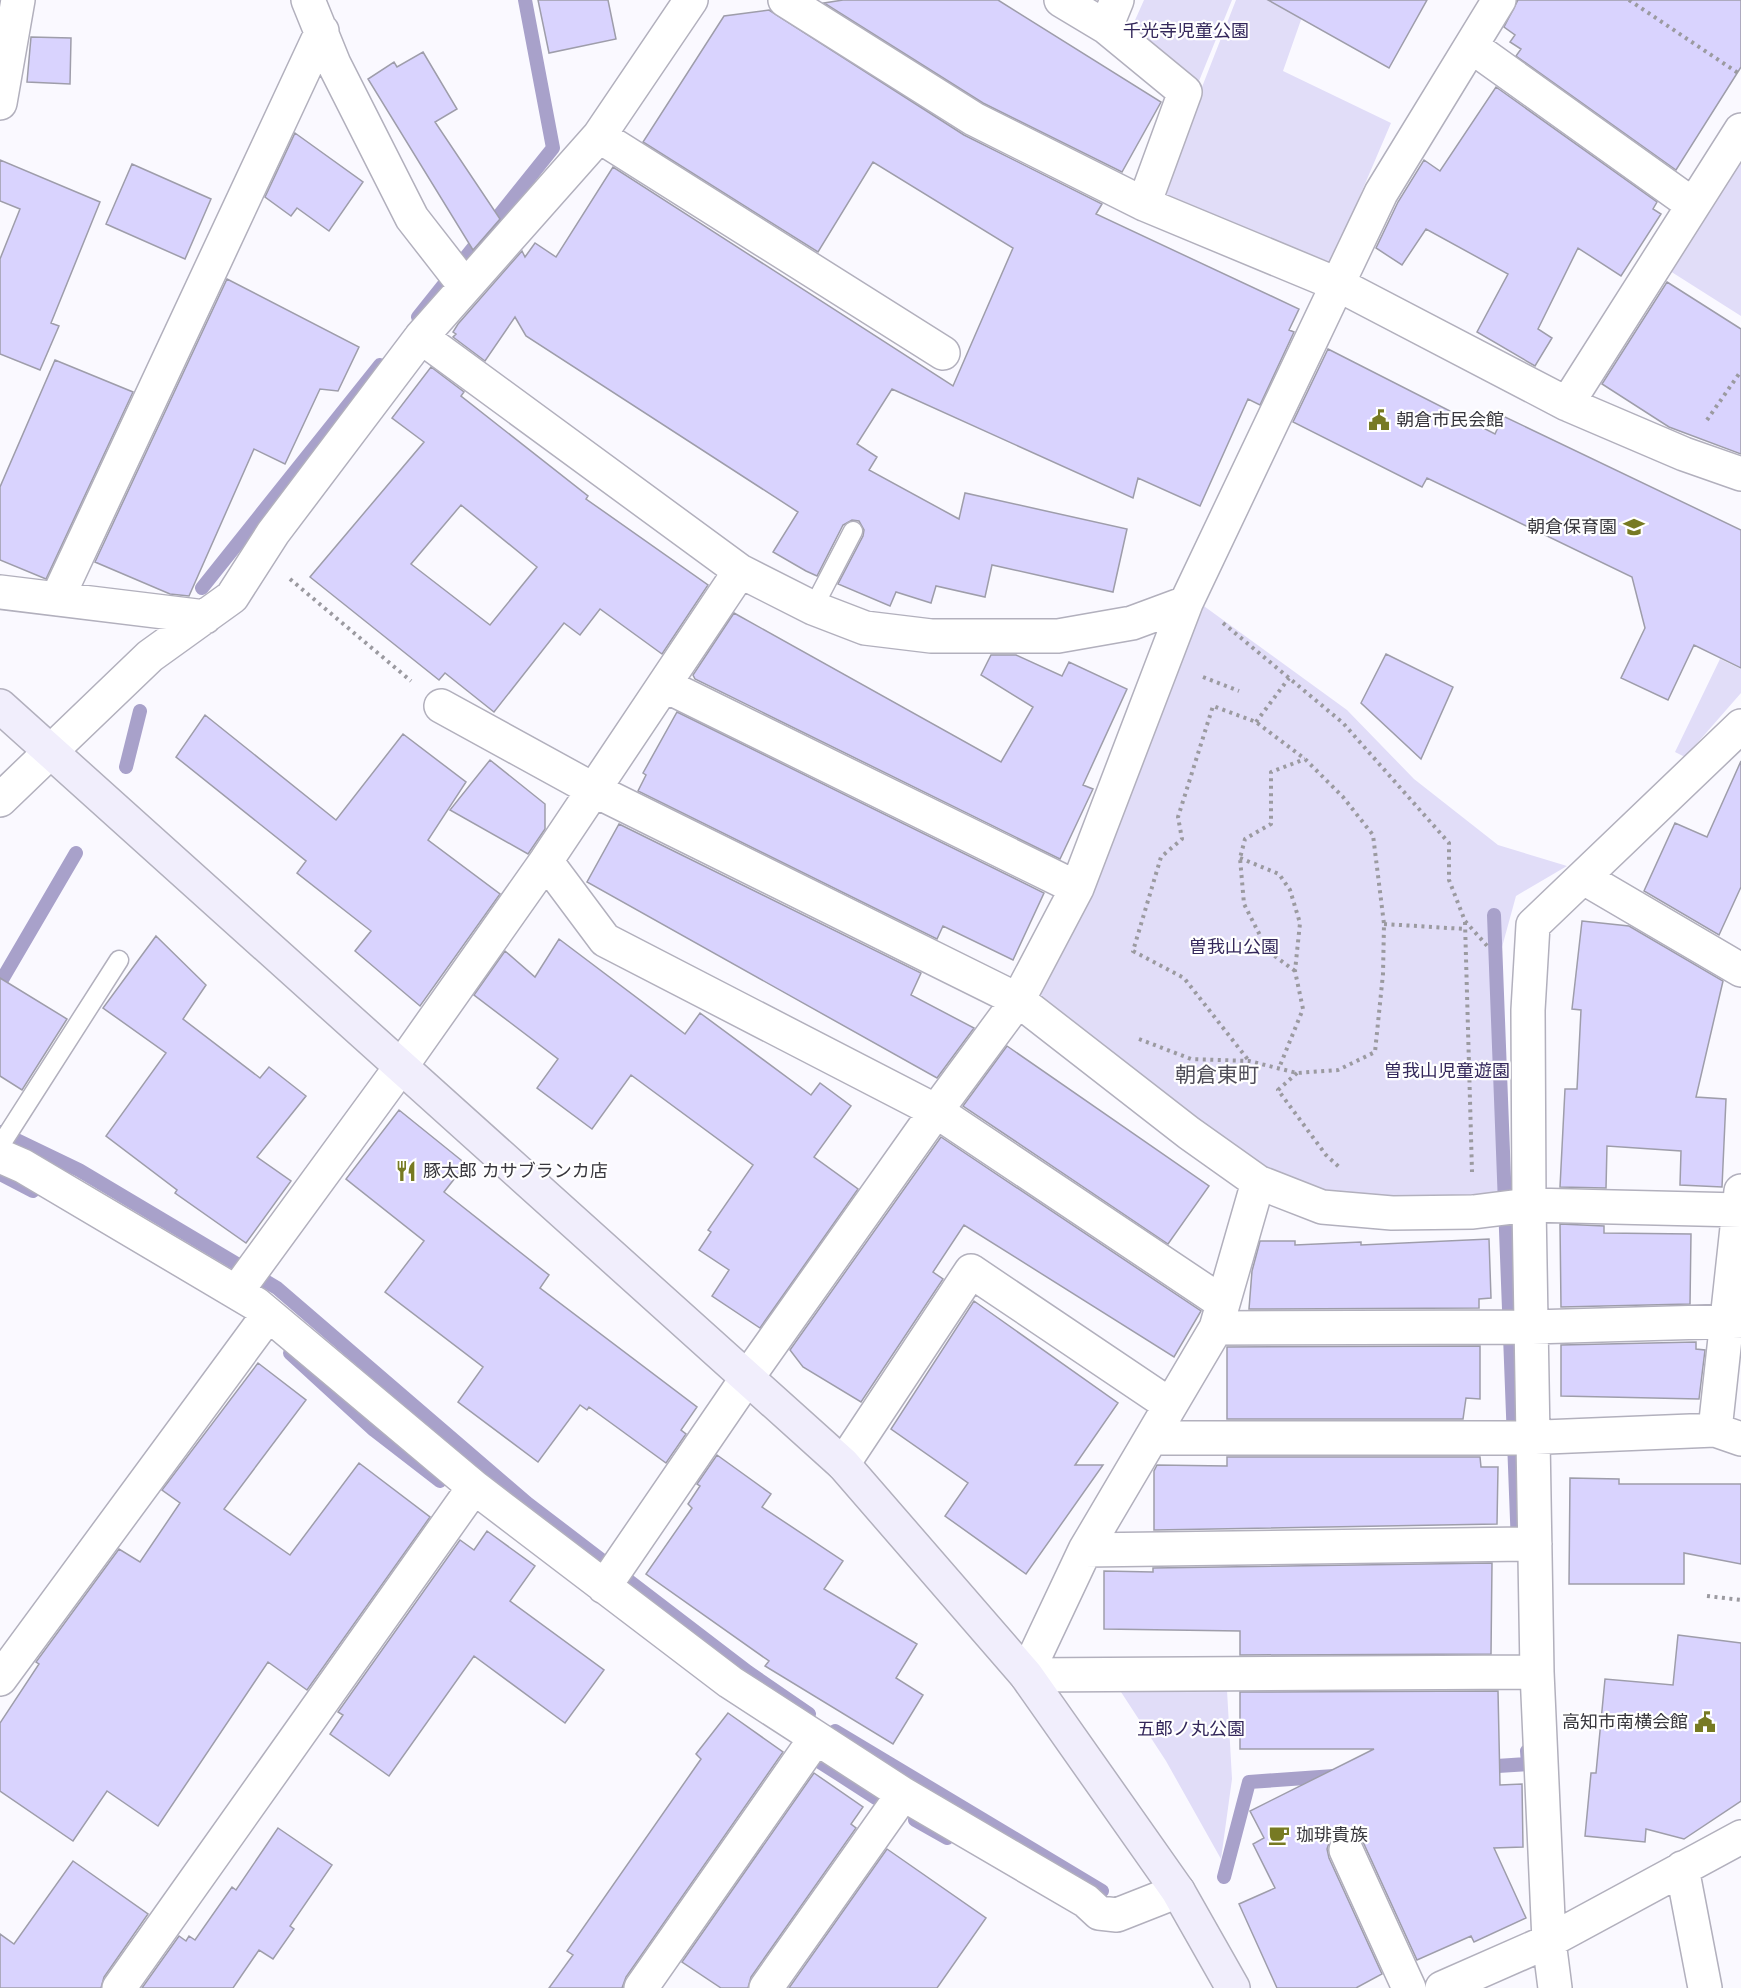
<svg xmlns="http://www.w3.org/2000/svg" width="1741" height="1988" viewBox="0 0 1741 1988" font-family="'Space Grotesk','Noto Sans JP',sans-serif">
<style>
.green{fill:#e1ddf8}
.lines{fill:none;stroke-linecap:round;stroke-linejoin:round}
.stream{stroke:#a8a1ca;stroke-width:14}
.building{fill:#d9d3fe;stroke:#9e9daa;stroke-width:1.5;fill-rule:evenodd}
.lane-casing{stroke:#b2b0bd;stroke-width:21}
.street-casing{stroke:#b2b0bd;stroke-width:36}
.secondary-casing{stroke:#b2b0bd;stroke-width:36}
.path{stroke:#9b9aa0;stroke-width:4;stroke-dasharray:3 4.5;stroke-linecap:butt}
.lane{stroke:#fff;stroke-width:18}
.street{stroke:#fff;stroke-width:33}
.secondary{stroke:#f1eefc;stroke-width:33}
.labels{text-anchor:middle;stroke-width:4.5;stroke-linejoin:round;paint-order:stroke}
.park-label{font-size:18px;fill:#34285b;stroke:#fff}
.poi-label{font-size:18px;fill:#38373d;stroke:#fff;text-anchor:start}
.quarter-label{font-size:21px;fill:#514f5a;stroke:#fff}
</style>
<rect width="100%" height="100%" fill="#faf9ff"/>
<path class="green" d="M 1144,0 L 1232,0 L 1199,81 L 1132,27 Z
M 1236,0 L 1308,0 L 1283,71 L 1391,123 L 1329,268 L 1159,197 Z
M 1741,157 L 1741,316 L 1670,271 Z
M 1190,596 L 1347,710 L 1414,779 L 1498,845 L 1567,866 L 1516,896 L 1499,958 L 1501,1197 L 1322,1207 L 1018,1000 Z
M 1720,659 L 1741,669 L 1741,693 L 1685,757 L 1675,752 Z
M 1227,1690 L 1232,1779 L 1221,1859 L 1166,1761 L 1121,1692 Z"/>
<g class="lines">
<path class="stream" d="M 418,317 L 553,148 L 525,0
M 202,588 L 380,365
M 126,767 L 140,711
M 1494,915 L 1518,1546
M 0,983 L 76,853
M 0,1132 L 79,1170 L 277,1288 L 527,1503 L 748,1672 L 809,1714
M 0,1174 L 33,1191
M 290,1353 L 374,1430 L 440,1481
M 835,1731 L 1102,1891
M 820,1762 L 876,1798
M 1482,1767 L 1528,1764 L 1527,1751
M 915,1820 L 947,1838
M 1224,1877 L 1249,1782 L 1334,1776"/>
</g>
<path class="building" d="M 538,0 L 608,0 L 616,39 L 549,53 Z
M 843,0 L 998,0 L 1161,102 L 1122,172 L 983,103 L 824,3 Z
M 1268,0 L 1427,0 L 1389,68 Z
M 1518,0 L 1741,0 L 1741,67 L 1676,170 L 1516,56 L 1521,49 L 1510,42 L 1515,35 L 1504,27 Z
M 769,10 L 964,135 L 1102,204 L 1096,214 L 1299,309 L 1289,330 L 1294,332 L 1260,405 L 1248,399 L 1200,506 L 1138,478 L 1133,498 L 892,389 L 857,444 L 877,457 L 869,470 L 959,519 L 965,493 L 1127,529 L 1113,592 L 992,565 L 985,597 L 936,586 L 931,603 L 896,592 L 890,606 L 838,584 L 863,536 L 864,530 L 859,521 L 852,520 L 843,525 L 817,576 L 806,571 L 773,552 L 798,512 L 526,336 L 515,317 L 485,361 L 453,337 L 456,334 L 453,332 L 458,324 L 522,251 L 525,257 L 535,243 L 556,257 L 613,167 L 953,386 L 1013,248 L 873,162 L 818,252 L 643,142 L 724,16 Z
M 31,37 L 71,38 L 70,84 L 27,82 Z
M 423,52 L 457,109 L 435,122 L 500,219 L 473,250 L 368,79 L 394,62 L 397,67 Z
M 1496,87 L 1657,202 L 1653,209 L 1661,214 L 1621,276 L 1578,248 L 1538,329 L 1552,338 L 1535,366 L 1477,332 L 1508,274 L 1426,229 L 1402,265 L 1376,248 L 1398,202 L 1424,160 L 1440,171 Z
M 295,133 L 363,182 L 329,231 L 297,208 L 291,216 L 265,197 Z
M 0,160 L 100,202 L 51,323 L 59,326 L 40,370 L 0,354 L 0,259 L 20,209 L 0,201 Z
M 132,164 L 211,199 L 185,259 L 106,224 Z
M 227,279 L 359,347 L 338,391 L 320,389 L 285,464 L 254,449 L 189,596 L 170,594 L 95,562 Z
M 1667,282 L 1741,329 L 1741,454 L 1669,427 L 1602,384 Z
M 1328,349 L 1495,434 L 1503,416 L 1741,530 L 1741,668 L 1694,645 L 1668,700 L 1621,678 L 1645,628 L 1632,577 L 1427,478 L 1422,487 L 1293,422 Z
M 55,360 L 133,392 L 46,579 L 0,560 L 0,487 Z
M 431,367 L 464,392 L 461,396 L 588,496 L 586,499 L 708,585 L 662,654 L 600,609 L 580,635 L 564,623 L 494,712 L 445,673 L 439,680 L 310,577 L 424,442 L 392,418 ZM 461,505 L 537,567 L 490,625 L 411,564 Z
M 734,613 L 1001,762 L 1033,707 L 981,675 L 991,655 L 1016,655 L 1062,676 L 1069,662 L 1127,689 L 1083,785 L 1093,789 L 1060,859 L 695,679 L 693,675 Z
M 1386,654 L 1453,687 L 1421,759 L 1361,703 Z
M 677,712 L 1044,893 L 1013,960 L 943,926 L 937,939 L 638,791 L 646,775 L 643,773 Z
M 205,715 L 336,820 L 403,734 L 466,782 L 428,840 L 500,894 L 420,1006 L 355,951 L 371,931 L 297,873 L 306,861 L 176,757 Z
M 490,760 L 545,804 L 545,829 L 528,854 L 450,810 Z
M 1741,761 L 1741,887 L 1719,935 L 1644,891 L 1675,823 L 1707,837 Z
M 619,824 L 921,973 L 911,995 L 974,1028 L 937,1078 L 587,882 Z
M 1582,921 L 1629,926 L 1723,981 L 1696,1097 L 1726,1099 L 1722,1187 L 1680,1185 L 1681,1151 L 1607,1146 L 1606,1188 L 1560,1187 L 1565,1089 L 1577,1089 L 1581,1010 L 1572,1009 Z
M 156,936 L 206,985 L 183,1019 L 260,1078 L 269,1067 L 306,1096 L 257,1157 L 291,1181 L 246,1243 L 175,1193 L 177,1190 L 106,1136 L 166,1053 L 103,1008 Z
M 559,939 L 685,1034 L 700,1013 L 811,1095 L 820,1083 L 851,1106 L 814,1157 L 858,1189 L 760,1328 L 712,1296 L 729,1270 L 699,1250 L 711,1232 L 708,1230 L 753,1165 L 631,1075 L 592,1129 L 537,1088 L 558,1059 L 474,995 L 505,951 L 535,977 Z
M 0,978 L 67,1019 L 22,1090 L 0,1076 Z
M 1007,1046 L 1209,1186 L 1168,1244 L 963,1106 Z
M 399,1110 L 466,1164 L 444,1192 L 549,1275 L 540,1288 L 697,1407 L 681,1430 L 686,1434 L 666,1463 L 589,1407 L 587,1410 L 580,1405 L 538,1462 L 458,1402 L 483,1367 L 385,1292 L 424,1241 L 346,1179 Z
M 941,1137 L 1201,1311 L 1174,1357 L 964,1225 L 933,1272 L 943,1279 L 861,1402 L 803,1367 L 790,1350 Z
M 1560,1224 L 1604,1226 L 1604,1233 L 1691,1234 L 1690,1304 L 1561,1307 Z
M 1489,1239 L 1491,1298 L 1479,1299 L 1479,1308 L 1249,1309 L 1252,1271 L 1260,1241 L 1295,1241 L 1295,1245 L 1361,1242 L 1361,1245 Z
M 974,1301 L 1118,1403 L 1075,1465 L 1103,1465 L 1026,1574 L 945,1516 L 968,1483 L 891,1429 Z
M 1696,1342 L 1696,1349 L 1705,1350 L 1699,1399 L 1561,1396 L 1561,1345 Z
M 1480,1346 L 1480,1399 L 1466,1398 L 1463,1419 L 1227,1419 L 1227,1347 Z
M 258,1363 L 306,1400 L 224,1509 L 290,1555 L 359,1463 L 430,1517 L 307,1690 L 268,1662 L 158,1826 L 107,1791 L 73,1841 L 0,1791 L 0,1723 L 39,1664 L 36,1662 L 119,1549 L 140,1562 L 180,1503 L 162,1490 Z
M 717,1455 L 771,1494 L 762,1507 L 843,1561 L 824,1589 L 917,1644 L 896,1678 L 923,1695 L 893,1744 L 765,1666 L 769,1661 L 646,1574 L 692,1508 L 688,1504 L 700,1486 L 697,1484 Z
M 1227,1457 L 1480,1457 L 1481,1467 L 1498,1467 L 1497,1524 L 1154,1530 L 1154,1471 L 1157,1465 L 1227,1466 Z
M 1570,1478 L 1619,1479 L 1619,1484 L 1741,1484 L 1741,1564 L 1684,1553 L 1684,1584 L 1569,1584 Z
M 487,1531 L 535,1566 L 510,1601 L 604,1670 L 565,1723 L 474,1656 L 389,1776 L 330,1734 L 343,1715 L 338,1712 L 460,1540 L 474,1550 Z
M 1492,1563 L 1491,1654 L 1240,1655 L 1240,1631 L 1104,1629 L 1104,1571 L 1153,1572 L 1153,1568 Z
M 1678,1635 L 1741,1643 L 1741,1801 L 1684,1839 L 1646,1829 L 1645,1842 L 1585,1836 L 1591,1773 L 1596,1773 L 1605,1679 L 1673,1685 Z
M 1498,1691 L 1500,1785 L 1522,1784 L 1523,1847 L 1494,1848 L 1526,1918 L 1474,1942 L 1471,1936 L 1417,1960 L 1363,1842 L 1356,1834 L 1347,1831 L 1339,1833 L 1330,1840 L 1327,1849 L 1329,1858 L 1382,1974 L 1356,1988 L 1277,1988 L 1239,1904 L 1275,1888 L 1253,1844 L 1264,1838 L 1250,1811 L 1374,1749 L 1240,1749 L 1240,1692 Z
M 728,1713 L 783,1752 L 626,1977 L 622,1988 L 549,1988 L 573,1955 L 567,1951 L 701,1759 L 696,1754 Z
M 814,1773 L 863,1807 L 851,1824 L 856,1828 L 751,1977 L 748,1988 L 721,1988 L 682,1962 Z
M 278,1828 L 332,1865 L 290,1926 L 294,1929 L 273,1959 L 259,1950 L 233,1988 L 142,1988 L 179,1936 L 186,1941 L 189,1936 L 195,1940 L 232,1887 L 236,1890 Z
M 887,1849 L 986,1918 L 937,1988 L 789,1988 Z
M 73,1861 L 148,1914 L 104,1977 L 101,1988 L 0,1988 L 0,1934 L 14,1944 Z"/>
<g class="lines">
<defs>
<path id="lane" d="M 813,608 L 853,531
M 0,1146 L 119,960"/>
<path id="street" d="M 308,0 L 334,64 L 412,218 L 465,286
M 785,0 L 974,119 L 1144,204 L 1339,285 L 1567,404 L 1684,454 L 1741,474
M 1061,0 L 1106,27
M 1117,0 L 1106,27 L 1185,92 L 1144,204
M 1471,46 L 1693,205
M 0,103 L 18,0
M 599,136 L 943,353
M 421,337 L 740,571 L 813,608 L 865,628 L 931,636 L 1058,636 L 1132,623 L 1186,603
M 1567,404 L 1741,130
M 0,592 L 205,617
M 57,599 L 322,31
M 664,685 L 1077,888
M 441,706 L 594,790 L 1018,1000 L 1189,1133 L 1258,1182 L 1322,1207 L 1392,1213 L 1473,1212 L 1529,1205 L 1741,1210
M 0,800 L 150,656 L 232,597 L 273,533 L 421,337 L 599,136 L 691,0
M 546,861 L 605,940 L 936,1111 L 1223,1303
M 1584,878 L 1741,970
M 0,1156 L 23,1166 L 256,1304 L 474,1487 L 730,1682 L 903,1794 L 1086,1901 L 1099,1913 L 1117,1915 L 1178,1891
M 1258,1182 L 1216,1328 L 1085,1550 L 1026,1675 L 1537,1672
M 237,1291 L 400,1068 L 546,861 L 740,571
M 1216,1328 L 1532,1327 L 1741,1321
M 1715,1430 L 1741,1191
M 1151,1438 L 1521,1438 L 1715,1430 L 1741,1439
M 843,1464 L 971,1271 L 1170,1405
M 1085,1550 L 1535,1544
M 604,1587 L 747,1378 L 936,1111 L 1018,1000 L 1077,888 L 1186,603 L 1381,193 L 1499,0
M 0,1679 L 268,1315
M 1346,1850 L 1409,1988
M 1682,1868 L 1705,1988
M 119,1988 L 474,1487
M 641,1988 L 815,1739
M 766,1988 L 903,1794
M 1442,1988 L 1549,1941 L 1741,1837
M 1555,1988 L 1549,1941 L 1537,1672 L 1529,1205 L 1528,1010 L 1533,925 L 1741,726"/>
<path id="secondary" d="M 0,706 L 843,1464 L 1026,1675 L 1178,1891 L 1233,1988"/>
</defs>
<use href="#lane" class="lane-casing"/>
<use href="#street" class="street-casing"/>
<use href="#secondary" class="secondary-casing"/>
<path class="path" d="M 1629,0 L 1741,75
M 1707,420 L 1741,371
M 290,579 L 411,681
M 1223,623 L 1343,723 L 1449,843 L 1449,880 L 1465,921 L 1489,948
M 1203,677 L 1239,691
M 1256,722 L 1289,678
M 1240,858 L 1279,874 L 1290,890 L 1300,923 L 1295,971 L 1303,1009 L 1279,1068
M 1465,922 L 1472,1172
M 1384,924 L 1465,929
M 1295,971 L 1268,951 L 1244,904 L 1240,858 L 1245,839 L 1271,824 L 1271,772 L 1305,759
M 1139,1039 L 1191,1059 L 1249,1061 L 1297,1073 L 1338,1070 L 1375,1052 L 1383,974 L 1384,924 L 1373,835 L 1343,797 L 1305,759 L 1256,722 L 1213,706 L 1178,817 L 1182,839 L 1161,857 L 1133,951 L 1184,978 L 1249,1061
M 1297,1073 L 1278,1090 L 1326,1155 L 1339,1167
M 1707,1596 L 1741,1600"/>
<use href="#lane" class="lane"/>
<use href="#street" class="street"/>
<use href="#secondary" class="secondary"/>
</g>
<defs>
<symbol id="civic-bare" viewBox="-9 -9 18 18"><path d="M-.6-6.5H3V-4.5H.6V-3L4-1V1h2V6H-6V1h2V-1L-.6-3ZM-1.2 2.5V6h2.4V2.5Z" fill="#777a23" stroke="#fff" stroke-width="2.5" paint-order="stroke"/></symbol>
<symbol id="school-bare" viewBox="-9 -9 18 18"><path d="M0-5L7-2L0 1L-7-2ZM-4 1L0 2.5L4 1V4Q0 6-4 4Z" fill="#777a23" stroke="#fff" stroke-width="2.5" paint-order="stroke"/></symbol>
<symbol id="restaurant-bare" viewBox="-9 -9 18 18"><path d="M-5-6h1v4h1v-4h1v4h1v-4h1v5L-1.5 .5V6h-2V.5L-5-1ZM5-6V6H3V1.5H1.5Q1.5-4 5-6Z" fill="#777a23" stroke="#fff" stroke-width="2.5" paint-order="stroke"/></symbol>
<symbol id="cafe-bare" viewBox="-9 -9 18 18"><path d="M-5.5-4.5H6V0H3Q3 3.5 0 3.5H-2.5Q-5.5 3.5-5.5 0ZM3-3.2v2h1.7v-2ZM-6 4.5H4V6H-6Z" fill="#777a23" stroke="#fff" stroke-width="2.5" paint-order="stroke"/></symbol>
</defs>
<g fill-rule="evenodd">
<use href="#civic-bare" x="1364" y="405" width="30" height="30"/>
<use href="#school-bare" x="1619" y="512" width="30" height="30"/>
<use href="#restaurant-bare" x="391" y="1156" width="30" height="30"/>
<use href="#civic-bare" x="1690" y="1707" width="30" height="30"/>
<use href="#cafe-bare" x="1264" y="1820" width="30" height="30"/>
</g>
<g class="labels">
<g class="park-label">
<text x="1186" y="37">千光寺児童公園</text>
<text x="1234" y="953">曽我山公園</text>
<text x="1447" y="1077">曽我山児童遊園</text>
<text x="1191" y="1735">五郎ノ丸公園</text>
</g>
<g class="poi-label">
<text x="1396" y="426">朝倉市民会館</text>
<text x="1617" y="533" text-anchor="end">朝倉保育園</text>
<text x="423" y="1177">豚太郎 カサブランカ店</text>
<text x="1688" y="1728" text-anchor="end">高知市南横会館</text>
<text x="1296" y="1841">珈琲貴族</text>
</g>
<g class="quarter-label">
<text x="1217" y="1082">朝倉東町</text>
</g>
</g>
</svg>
